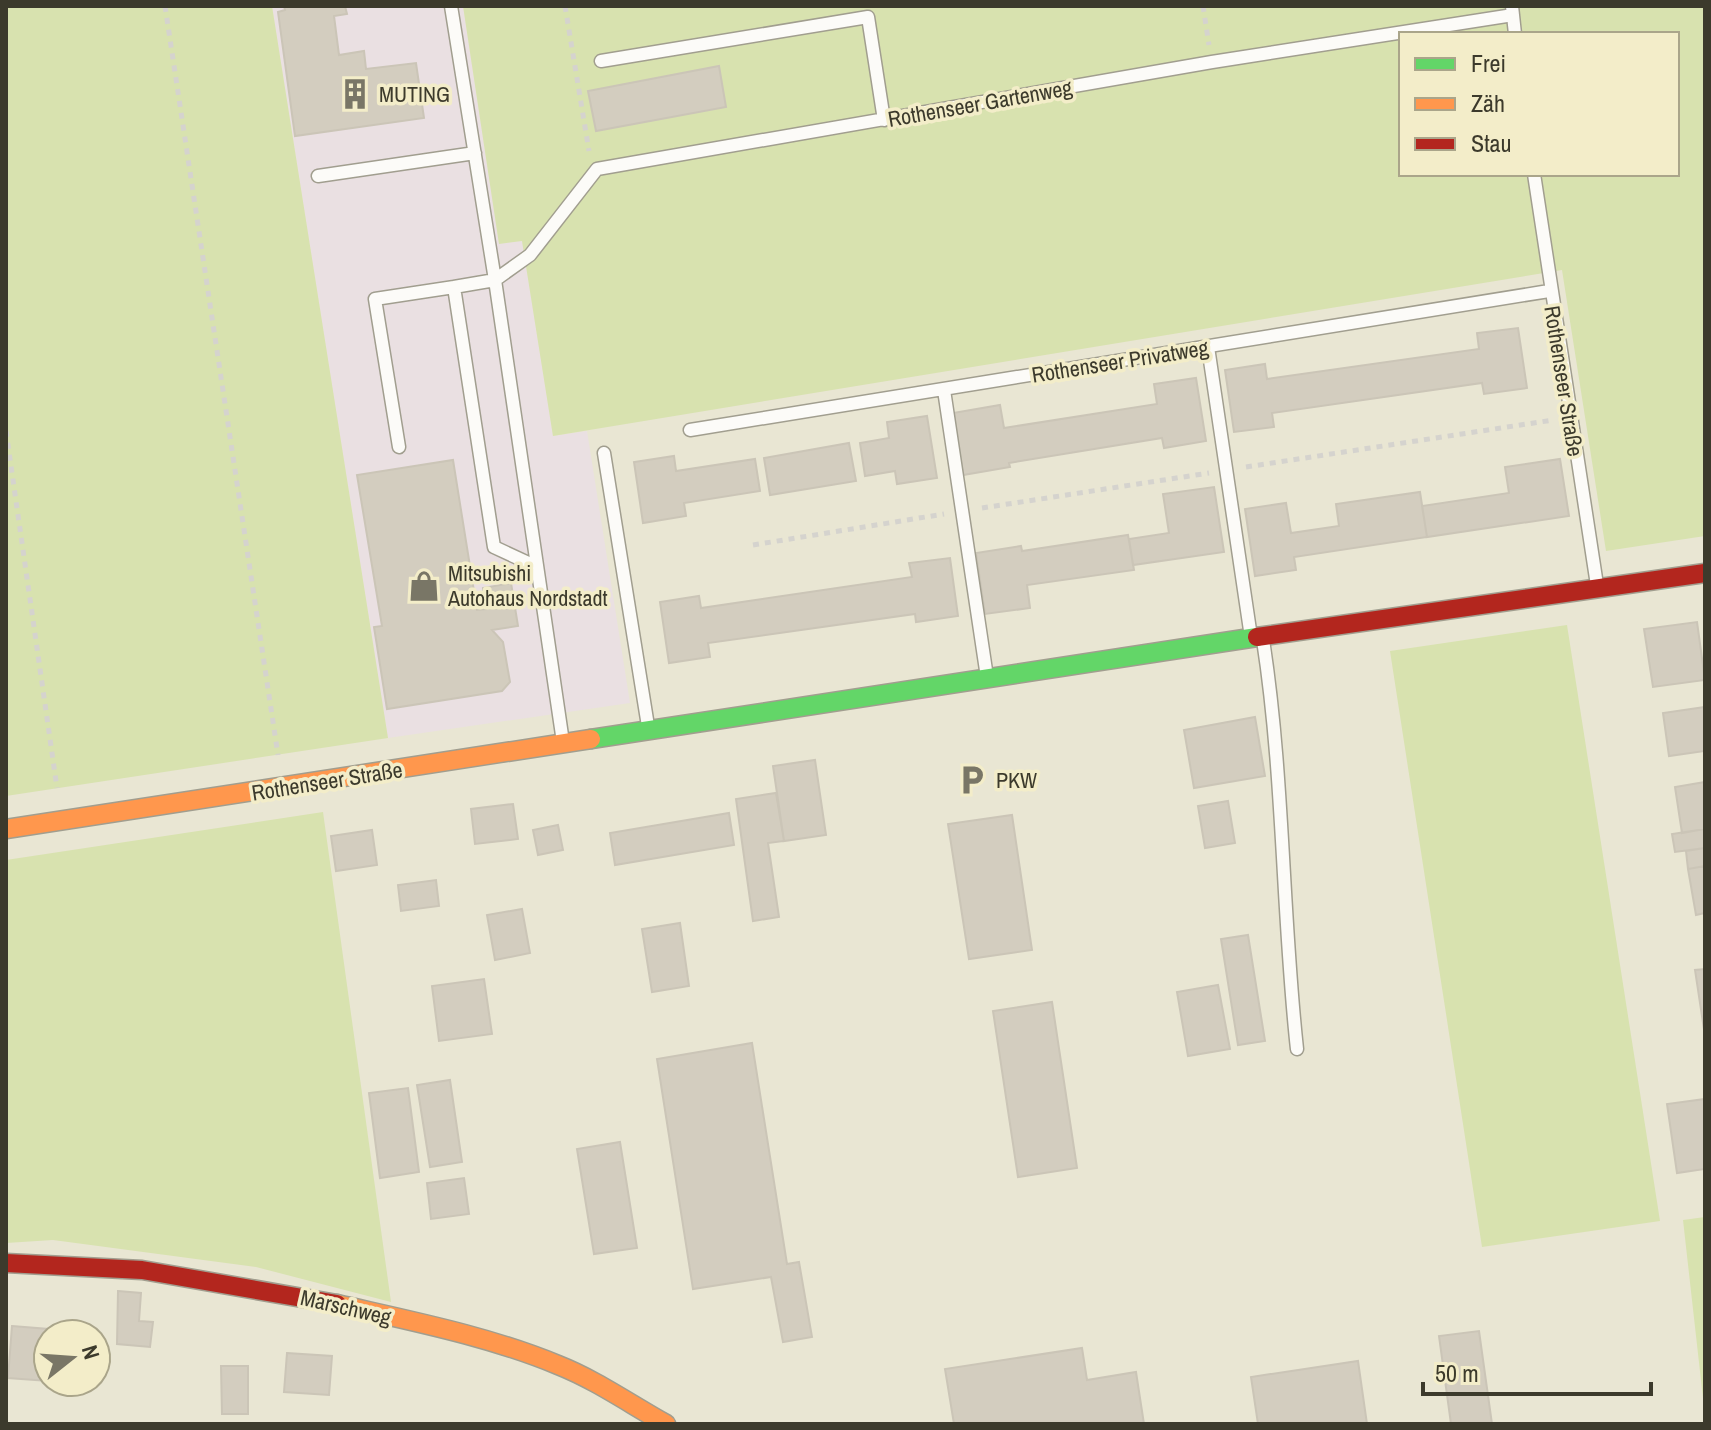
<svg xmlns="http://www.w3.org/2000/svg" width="1711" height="1430" viewBox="0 0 1711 1430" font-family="'Archivo Narrow',sans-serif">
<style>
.commercial{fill:#eae0e2}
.green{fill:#d8e2af;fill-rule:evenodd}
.building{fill:#d3cdbf;stroke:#cbc5b7;stroke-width:2}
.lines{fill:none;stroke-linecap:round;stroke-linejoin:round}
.lane-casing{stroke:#a19e8f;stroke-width:15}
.fast-casing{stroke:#a19e8f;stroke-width:21}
.slow-casing{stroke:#a19e8f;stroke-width:21}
.jam-casing{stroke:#a19e8f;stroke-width:21}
.path{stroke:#d5d3ce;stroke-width:5;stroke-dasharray:6 6;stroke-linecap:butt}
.lane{stroke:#fcfbf8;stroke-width:12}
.fast{stroke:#63d668;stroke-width:18}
.slow{stroke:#ff974d;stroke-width:18}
.jam{stroke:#b3261e;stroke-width:18}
.labels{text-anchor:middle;stroke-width:7;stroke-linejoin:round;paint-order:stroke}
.poi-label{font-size:22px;fill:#3c3a2c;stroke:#f3edc9;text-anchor:start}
.street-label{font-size:22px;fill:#3c3a2c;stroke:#f3edc9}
</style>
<rect width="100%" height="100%" fill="#e9e6d3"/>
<path class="commercial" d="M 272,6 L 463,6 L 499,243 L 522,240 L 553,436 L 587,431 L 630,703 L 388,738 Z"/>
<path class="green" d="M 6,6 L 272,6 L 388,738 L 6,796 Z
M 463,6 L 1705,6 L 1705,536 L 1606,551 L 1562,270 L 553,436 L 522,241 L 499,244 ZM 1401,34 L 1677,34 L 1677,174 L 1401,174 Z
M 1567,625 L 1660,1221 L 1482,1247 L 1390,651 Z
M 323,812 L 391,1302 L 256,1267 L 53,1240 L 6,1243 L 6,860 Z
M 1705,1217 L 1705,1416 L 1683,1220 Z"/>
<path class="building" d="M 284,6 L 345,6 L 347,14 L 334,16 L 339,55 L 364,51 L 366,69 L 416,63 L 424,118 L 295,136 L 278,12 L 285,10 Z
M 719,66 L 726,107 L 596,131 L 588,91 Z
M 1518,328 L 1527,388 L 1484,394 L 1482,383 L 1272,413 L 1274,427 L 1234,432 L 1225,370 L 1265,364 L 1267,379 L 1479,349 L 1477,333 Z
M 1196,378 L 1206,441 L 1164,448 L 1162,438 L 1009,463 L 1010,467 L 963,475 L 953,413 L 1000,405 L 1004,428 L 1157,404 L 1154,384 Z
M 927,416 L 937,478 L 897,484 L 895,471 L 865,476 L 860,443 L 889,438 L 887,422 Z
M 849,443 L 856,481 L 770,495 L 764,458 Z
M 674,456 L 676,471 L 755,459 L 760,491 L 684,503 L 686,516 L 643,523 L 634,462 Z
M 1560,459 L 1569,516 L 1427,537 L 1422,506 L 1509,493 L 1505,467 Z
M 453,460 L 477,610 L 486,609 L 483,588 L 511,583 L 518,626 L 492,630 L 503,642 L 510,682 L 502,691 L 387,709 L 374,627 L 382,626 L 357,475 Z
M 1214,487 L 1224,552 L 1133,565 L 1129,539 L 1169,533 L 1163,494 Z
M 1420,492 L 1427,537 L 1294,557 L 1296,570 L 1255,576 L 1245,509 L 1286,503 L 1291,533 L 1339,526 L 1336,504 Z
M 1128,535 L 1134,570 L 1027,585 L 1030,608 L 985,614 L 976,553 L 1021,546 L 1022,551 Z
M 950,558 L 958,616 L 916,622 L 915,614 L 708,643 L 710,657 L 669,663 L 660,602 L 699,596 L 701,608 L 912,577 L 909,563 Z
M 1697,622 L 1705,680 L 1653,687 L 1644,629 Z
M 1705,707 L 1705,751 L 1669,756 L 1663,713 Z
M 1255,717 L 1265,776 L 1194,788 L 1184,730 Z
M 815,760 L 826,835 L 784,841 L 773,766 Z
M 1705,782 L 1705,829 L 1682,833 L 1675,787 Z
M 776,793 L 784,841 L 768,843 L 779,917 L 753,921 L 736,799 Z
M 1228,801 L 1235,843 L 1205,848 L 1198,806 Z
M 513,804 L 518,839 L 475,844 L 471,809 Z
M 729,813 L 734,845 L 615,865 L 610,833 Z
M 1012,815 L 1032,950 L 969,959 L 948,824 Z
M 558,825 L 563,850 L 538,855 L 533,830 Z
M 1705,829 L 1705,848 L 1675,852 L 1672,834 Z
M 372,830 L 377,865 L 336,871 L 331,836 Z
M 1705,848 L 1705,866 L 1688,869 L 1686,851 Z
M 1705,866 L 1705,913 L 1696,915 L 1688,869 Z
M 436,880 L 439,906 L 401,911 L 398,885 Z
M 522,909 L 530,953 L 495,960 L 487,915 Z
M 680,923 L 689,986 L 652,992 L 642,929 Z
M 1248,935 L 1265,1041 L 1238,1045 L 1221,939 Z
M 1705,969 L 1705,1036 L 1695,970 Z
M 484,979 L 492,1034 L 439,1041 L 432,986 Z
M 1218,985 L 1230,1049 L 1188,1056 L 1177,992 Z
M 1052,1002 L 1077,1168 L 1018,1177 L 993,1011 Z
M 752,1043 L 787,1264 L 799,1262 L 812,1337 L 783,1342 L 771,1277 L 693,1289 L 657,1059 Z
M 450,1080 L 462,1162 L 430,1167 L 417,1085 Z
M 408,1088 L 419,1172 L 380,1178 L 369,1093 Z
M 1705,1099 L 1705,1169 L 1677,1173 L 1667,1104 Z
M 620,1142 L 637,1248 L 594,1254 L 577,1149 Z
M 464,1178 L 469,1214 L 431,1219 L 427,1183 Z
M 118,1291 L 141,1293 L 139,1321 L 153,1322 L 150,1347 L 117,1344 Z
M 12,1326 L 61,1330 L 61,1334 L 48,1334 L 48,1381 L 8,1378 Z
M 1479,1331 L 1492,1424 L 1451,1424 L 1439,1336 Z
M 1082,1348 L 1087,1380 L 1136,1372 L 1144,1424 L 954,1424 L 945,1369 Z
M 287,1353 L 332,1356 L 329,1395 L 284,1392 Z
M 1358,1361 L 1367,1424 L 1258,1424 L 1251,1377 Z
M 221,1366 L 248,1366 L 248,1414 L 222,1414 Z"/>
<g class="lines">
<defs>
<path id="lane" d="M 451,6 L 495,280 L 530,255 L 597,169 L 1212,62 L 1513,15
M 1512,6 L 1515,34
M 601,61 L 868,17 L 884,120
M 1534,174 L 1597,585
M 318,176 L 475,153
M 1208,347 L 1251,637
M 944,390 L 987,677
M 690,430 L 1549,291
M 399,447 L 375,299 L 454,287
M 604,453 L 648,726
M 537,567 L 494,547 L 454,287 L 495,280 L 563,742
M 1263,640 C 1284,775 1282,913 1297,1049"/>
<path id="fast" d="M 591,739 L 1257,637"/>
<path id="slow" d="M 6,829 L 591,739
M 337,1304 C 411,1321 488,1336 558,1365 C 596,1380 630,1404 666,1424"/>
<path id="jam" d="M 1257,637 L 1705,573
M 6,1263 L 142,1270 L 337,1304"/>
</defs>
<use href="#lane" class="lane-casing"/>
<use href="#fast" class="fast-casing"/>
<use href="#slow" class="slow-casing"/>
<use href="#jam" class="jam-casing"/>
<path class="path" d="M 165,6 L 278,755
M 565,6 L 589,151
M 1203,6 L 1209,45
M 6,431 L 57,788
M 1246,467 L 1553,420
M 982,508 L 1209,473
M 753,545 L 944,514"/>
<use href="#lane" class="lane"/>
<use href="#fast" class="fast"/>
<use href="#slow" class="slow"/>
<use href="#jam" class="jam"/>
</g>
<defs>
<symbol id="building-bare" viewBox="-9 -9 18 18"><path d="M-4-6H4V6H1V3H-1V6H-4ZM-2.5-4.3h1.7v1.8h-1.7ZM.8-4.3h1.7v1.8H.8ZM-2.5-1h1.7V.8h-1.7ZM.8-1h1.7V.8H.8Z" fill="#797666" stroke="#f3edc9" stroke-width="2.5" paint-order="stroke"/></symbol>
<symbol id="shop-bare" viewBox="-9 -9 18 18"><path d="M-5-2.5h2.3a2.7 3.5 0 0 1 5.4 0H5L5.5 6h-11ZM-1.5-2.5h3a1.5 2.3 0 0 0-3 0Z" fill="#797666" stroke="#f3edc9" stroke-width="2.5" paint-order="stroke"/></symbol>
<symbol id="parking-bare" viewBox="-9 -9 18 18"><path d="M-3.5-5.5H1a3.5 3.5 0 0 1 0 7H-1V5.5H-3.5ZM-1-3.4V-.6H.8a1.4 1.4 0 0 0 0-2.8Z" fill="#797666" stroke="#f3edc9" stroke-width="2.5" paint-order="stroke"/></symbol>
</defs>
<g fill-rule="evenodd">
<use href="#building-bare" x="333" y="72" width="44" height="44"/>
<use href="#shop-bare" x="402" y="564" width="44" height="44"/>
<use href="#parking-bare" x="950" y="758" width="44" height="44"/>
</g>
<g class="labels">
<g class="poi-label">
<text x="379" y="102">MUTING</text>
<text x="448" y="581">Mitsubishi<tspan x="448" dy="25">Autohaus Nordstadt</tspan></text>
<text x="996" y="788">PKW</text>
</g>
<g class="street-label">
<text transform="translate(980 103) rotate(-10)" y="8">Rothenseer Gartenweg</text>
<text transform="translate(1120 361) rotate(-9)" y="8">Rothenseer Privatweg</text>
<text transform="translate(1564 381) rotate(81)" y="8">Rothenseer Straße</text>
<text transform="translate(327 781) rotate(-9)" y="8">Rothenseer Straße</text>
<text transform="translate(346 1307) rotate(13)" y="8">Marschweg</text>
</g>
</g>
<rect width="1711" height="1430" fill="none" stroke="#3c3a2c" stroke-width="16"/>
<rect x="1399" y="32" width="280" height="144" fill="#f3edc9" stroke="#aaa58a" stroke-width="2"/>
<rect x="1415" y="58" width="40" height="12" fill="#63d668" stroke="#aaa58a" stroke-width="2"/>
<text x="1471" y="72" font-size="24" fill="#3c3a2c">Frei</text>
<rect x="1415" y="98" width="40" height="12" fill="#ff974d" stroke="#aaa58a" stroke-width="2"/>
<text x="1471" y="112" font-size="24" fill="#3c3a2c">Zäh</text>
<rect x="1415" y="138" width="40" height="12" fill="#b3261e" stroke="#aaa58a" stroke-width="2"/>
<text x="1471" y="152" font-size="24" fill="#3c3a2c">Stau</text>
<g transform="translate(72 1358) rotate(73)"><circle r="38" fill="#f3edc9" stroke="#aaa58a" stroke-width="2"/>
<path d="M0-6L14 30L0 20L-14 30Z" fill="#797666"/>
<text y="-12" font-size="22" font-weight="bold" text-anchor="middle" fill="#3c3a2c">N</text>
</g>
<path d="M1423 1382v12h228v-12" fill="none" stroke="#3c3a2c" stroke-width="4"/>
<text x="1435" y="1382" font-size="24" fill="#3c3a2c" stroke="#f3edc9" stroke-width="6" paint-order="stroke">50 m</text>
</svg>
